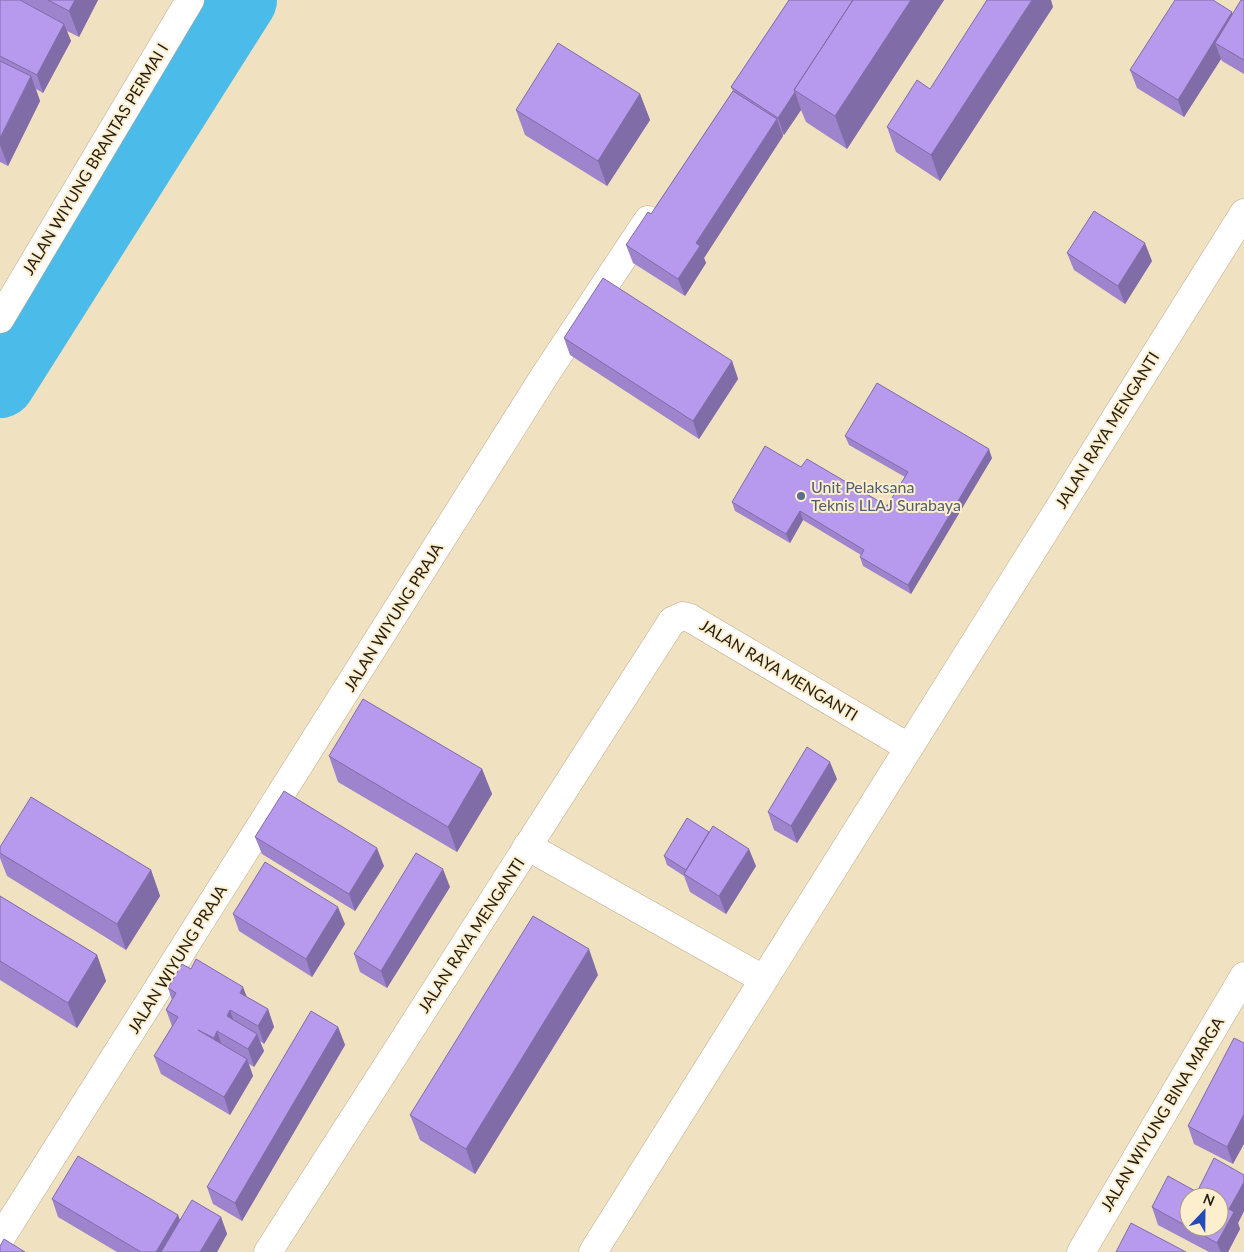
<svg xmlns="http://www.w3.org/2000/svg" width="1244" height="1252" viewBox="0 0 1244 1252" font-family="Lato,sans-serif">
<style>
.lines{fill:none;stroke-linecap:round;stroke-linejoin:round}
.river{stroke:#4bbbea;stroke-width:70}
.minor-casing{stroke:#bbac8e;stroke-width:29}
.minor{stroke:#fff;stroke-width:28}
.wall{fill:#9d84cc}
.shaded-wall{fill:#806ca6}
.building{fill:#b79aed;stroke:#806ca6;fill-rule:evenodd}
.service-dot{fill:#5c6f8a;stroke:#fdeece;stroke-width:2}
.labels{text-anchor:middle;stroke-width:4;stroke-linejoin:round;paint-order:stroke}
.street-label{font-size:16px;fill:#221c11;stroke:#fdeece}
.service-label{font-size:16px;fill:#4e5e75;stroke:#fdeece;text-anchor:start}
</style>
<rect width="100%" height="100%" fill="#f0e1c1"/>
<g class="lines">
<path class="river" d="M 0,383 L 242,0"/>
<defs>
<path id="minor" d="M 0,319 L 190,0
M 527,846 L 763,979
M 0,1239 L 545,375 L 648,220
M 268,1252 L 672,621 L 683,616 L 690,618 L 908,747
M 593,1252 L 1244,213
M 1081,1252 L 1244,976"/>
</defs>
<use href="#minor" class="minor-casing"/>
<use href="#minor" class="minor"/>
</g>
<path class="wall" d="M 0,0 L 98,0 L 79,37 L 67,31 L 71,41 L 43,93 L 36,89 L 40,101 L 8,166 L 0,162 Z
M 789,0 L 944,0 L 847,149 L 806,122 L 801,110 L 784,135 L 783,134 L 783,136 L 704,258 L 706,263 L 685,296 L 633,263 L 626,245 L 651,214 L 733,91 L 731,87 Z
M 1244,0 L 1244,74 L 1222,61 L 1221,59 L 1184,117 L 1137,88 L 1130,70 L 1233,14 Z
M 1053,7 L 940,181 L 896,152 L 887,127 L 930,89 Z
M 640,94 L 650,120 L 607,186 L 525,135 L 516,110 Z
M 1067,253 L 1152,261 L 1125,304 L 1074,270 Z
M 564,338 L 732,361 L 738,379 L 699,439 L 570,355 Z
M 845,436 L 992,458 L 911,594 L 863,566 L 860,557 L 861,555 L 803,520 L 790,543 L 735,511 L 732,502 L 801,467 L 887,506 L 905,477 L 849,445 Z
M 329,756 L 482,769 L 492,794 L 457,852 L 338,782 Z
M 837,779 L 797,843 L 774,830 L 768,812 Z
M 709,832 L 756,866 L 726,914 L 690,892 L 684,876 L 667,865 L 664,856 Z
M 255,837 L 384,866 L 355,911 L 262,854 Z
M 0,847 L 151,870 L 160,896 L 126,950 L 7,876 L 0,858 Z
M 450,887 L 387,988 L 360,972 L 354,954 Z
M 0,896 L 97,955 L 106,981 L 77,1028 L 0,980 Z
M 233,914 L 345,924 L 312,977 L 239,931 Z
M 598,975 L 475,1174 L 420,1140 L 410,1115 Z
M 168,988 L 247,997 L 268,1009 L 274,1027 L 264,1044 L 260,1041 L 264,1051 L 254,1067 L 249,1064 L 253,1076 L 230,1115 L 161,1074 L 154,1056 L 172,1026 L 166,1010 L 172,1000 Z
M 338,1027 L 345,1045 L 242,1221 L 213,1204 L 207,1187 Z
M 1244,1043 L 1233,1164 L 1194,1144 L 1188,1126 Z
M 1244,1175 L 1244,1211 L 1238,1223 L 1240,1229 L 1228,1252 L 1209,1252 L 1158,1225 L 1152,1207 Z
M 52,1199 L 178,1215 L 180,1220 L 221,1217 L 227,1234 L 217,1252 L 117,1252 L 58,1217 Z"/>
<path class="shaded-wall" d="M 75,0 L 98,0 L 79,37 L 69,11 Z
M 911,0 L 944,0 L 847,149 L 835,116 Z
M 1032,0 L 1051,0 L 1053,7 L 940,181 L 931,155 Z
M 1232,12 L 1239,30 L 1215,43 L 1221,59 L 1184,117 L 1178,100 Z
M 64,24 L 71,41 L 43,93 L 37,75 Z
M 31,76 L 40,101 L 8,166 L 0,145 L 0,138 Z
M 795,92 L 801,110 L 784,135 L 778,118 Z
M 640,94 L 650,120 L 607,186 L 598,161 Z
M 777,119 L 783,136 L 704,258 L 706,263 L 685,296 L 678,279 L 696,243 Z
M 1145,243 L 1152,261 L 1125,304 L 1118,286 Z
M 732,361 L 738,379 L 699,439 L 693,421 Z
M 989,449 L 992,458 L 911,594 L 908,585 Z
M 800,511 L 803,520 L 790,543 L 786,534 Z
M 830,762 L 837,779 L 797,843 L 791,826 Z
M 482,769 L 492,794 L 457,852 L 448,827 Z
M 377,848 L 384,866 L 355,911 L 349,894 Z
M 749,849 L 756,866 L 726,914 L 719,896 Z
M 443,869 L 450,887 L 387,988 L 381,971 Z
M 151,870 L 160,896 L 126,950 L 117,924 Z
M 338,907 L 345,924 L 312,977 L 306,959 Z
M 589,949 L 598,975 L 475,1174 L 466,1149 Z
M 97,955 L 106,981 L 77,1028 L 68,1003 Z
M 243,987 L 250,1005 L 240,993 Z
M 268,1009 L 274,1027 L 264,1044 L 258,1026 Z
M 230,1010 L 236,1028 L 227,1016 Z
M 338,1027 L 345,1045 L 242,1221 L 235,1203 Z
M 217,1031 L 223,1049 L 220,1055 L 214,1038 Z
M 257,1034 L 264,1051 L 254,1067 L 248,1049 Z
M 247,1059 L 253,1076 L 230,1115 L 224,1097 Z
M 1244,1114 L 1244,1144 L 1233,1164 L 1227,1147 Z
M 1244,1182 L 1244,1211 L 1238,1223 L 1240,1229 L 1228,1252 L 1221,1252 L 1217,1243 L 1229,1209 Z
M 178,1215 L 184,1232 L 172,1252 L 156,1252 Z
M 221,1217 L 227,1234 L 217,1252 L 200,1252 Z"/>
<path class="building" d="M 0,0 L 20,0 L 64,24 L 37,75 L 0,56 Z
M 48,0 L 75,0 L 69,11 Z
M 789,0 L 853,0 L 794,90 L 795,92 L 778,118 L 731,87 Z
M 853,0 L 911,0 L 835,116 L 794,90 Z
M 987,0 L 1032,0 L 931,155 L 887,127 L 917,80 L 930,89 Z
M 1175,0 L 1213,0 L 1232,12 L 1178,100 L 1130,70 Z
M 1241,0 L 1244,0 L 1244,60 L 1215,43 Z
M 558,43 L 640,94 L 598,161 L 516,110 Z
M 0,61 L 31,76 L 0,138 Z
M 733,91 L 777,119 L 696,243 L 700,246 L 678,279 L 626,245 L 648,212 L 651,214 Z
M 1094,211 L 1145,243 L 1118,286 L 1067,253 Z
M 603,278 L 732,361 L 693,421 L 564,338 Z
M 877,383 L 989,449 L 908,585 L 860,557 L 864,550 L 800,511 L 786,534 L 732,502 L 765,446 L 801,467 L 807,459 L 887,506 L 908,472 L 845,436 Z
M 363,699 L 482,769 L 448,827 L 329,756 Z
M 807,747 L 830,762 L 791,826 L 768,812 Z
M 284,791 L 377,848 L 349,894 L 255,837 Z
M 31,797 L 151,870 L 117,924 L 0,853 L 0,847 Z
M 687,818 L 709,832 L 686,870 L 664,856 Z
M 713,826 L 749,849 L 719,896 L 684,874 Z
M 416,853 L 443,869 L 381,971 L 354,954 Z
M 265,862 L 338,907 L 306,959 L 233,914 Z
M 0,896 L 97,955 L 68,1003 L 0,961 Z
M 533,916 L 589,949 L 466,1149 L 410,1115 Z
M 196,959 L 243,987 L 240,993 L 268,1009 L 258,1026 L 230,1010 L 227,1016 L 257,1034 L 248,1049 L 217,1031 L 214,1038 L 198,1030 L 247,1059 L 224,1097 L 154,1056 L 178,1017 L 166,1010 L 176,993 L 168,988 L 182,964 L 191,969 Z
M 311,1011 L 338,1027 L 235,1203 L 207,1187 Z
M 1234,1038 L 1244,1043 L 1244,1114 L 1227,1147 L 1188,1126 Z
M 78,1156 L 178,1215 L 156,1252 L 141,1252 L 52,1199 Z
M 1214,1158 L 1244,1175 L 1244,1182 L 1229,1209 L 1234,1212 L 1217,1243 L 1152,1207 L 1168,1176 L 1197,1192 ZM 1189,1197 L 1219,1197 L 1219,1227 L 1189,1227 Z
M 192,1200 L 221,1217 L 200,1252 L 161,1252 Z
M 1131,1223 L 1186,1252 L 1116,1252 Z
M 4,1239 L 25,1252 L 0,1252 L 0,1246 Z"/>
<circle class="service-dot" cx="801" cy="496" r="5"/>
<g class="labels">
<g class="street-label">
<text transform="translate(95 159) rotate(-59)" y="6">JALAN WIYUNG BRANTAS PERMAI I</text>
<text transform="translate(1107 430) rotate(-58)" y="6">JALAN RAYA MENGANTI</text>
<text transform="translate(393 617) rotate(-58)" y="6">JALAN WIYUNG PRAJA</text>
<text transform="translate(779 670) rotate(31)" y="6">JALAN RAYA MENGANTI</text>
<text transform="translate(471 935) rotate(-57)" y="6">JALAN RAYA MENGANTI</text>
<text transform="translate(177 959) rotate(-58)" y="6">JALAN WIYUNG PRAJA</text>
<text transform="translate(1162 1114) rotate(-59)" y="6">JALAN WIYUNG BINA MARGA</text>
</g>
<g class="service-label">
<text x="811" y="493">Unit Pelaksana<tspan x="811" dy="18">Teknis LLAJ Surabaya</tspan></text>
</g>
</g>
<g transform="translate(1204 1212) rotate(22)"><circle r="24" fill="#fdeece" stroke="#a59a82"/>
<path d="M0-4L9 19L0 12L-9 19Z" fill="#224cba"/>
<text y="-8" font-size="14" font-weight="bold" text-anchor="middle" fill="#221c11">N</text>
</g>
</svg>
